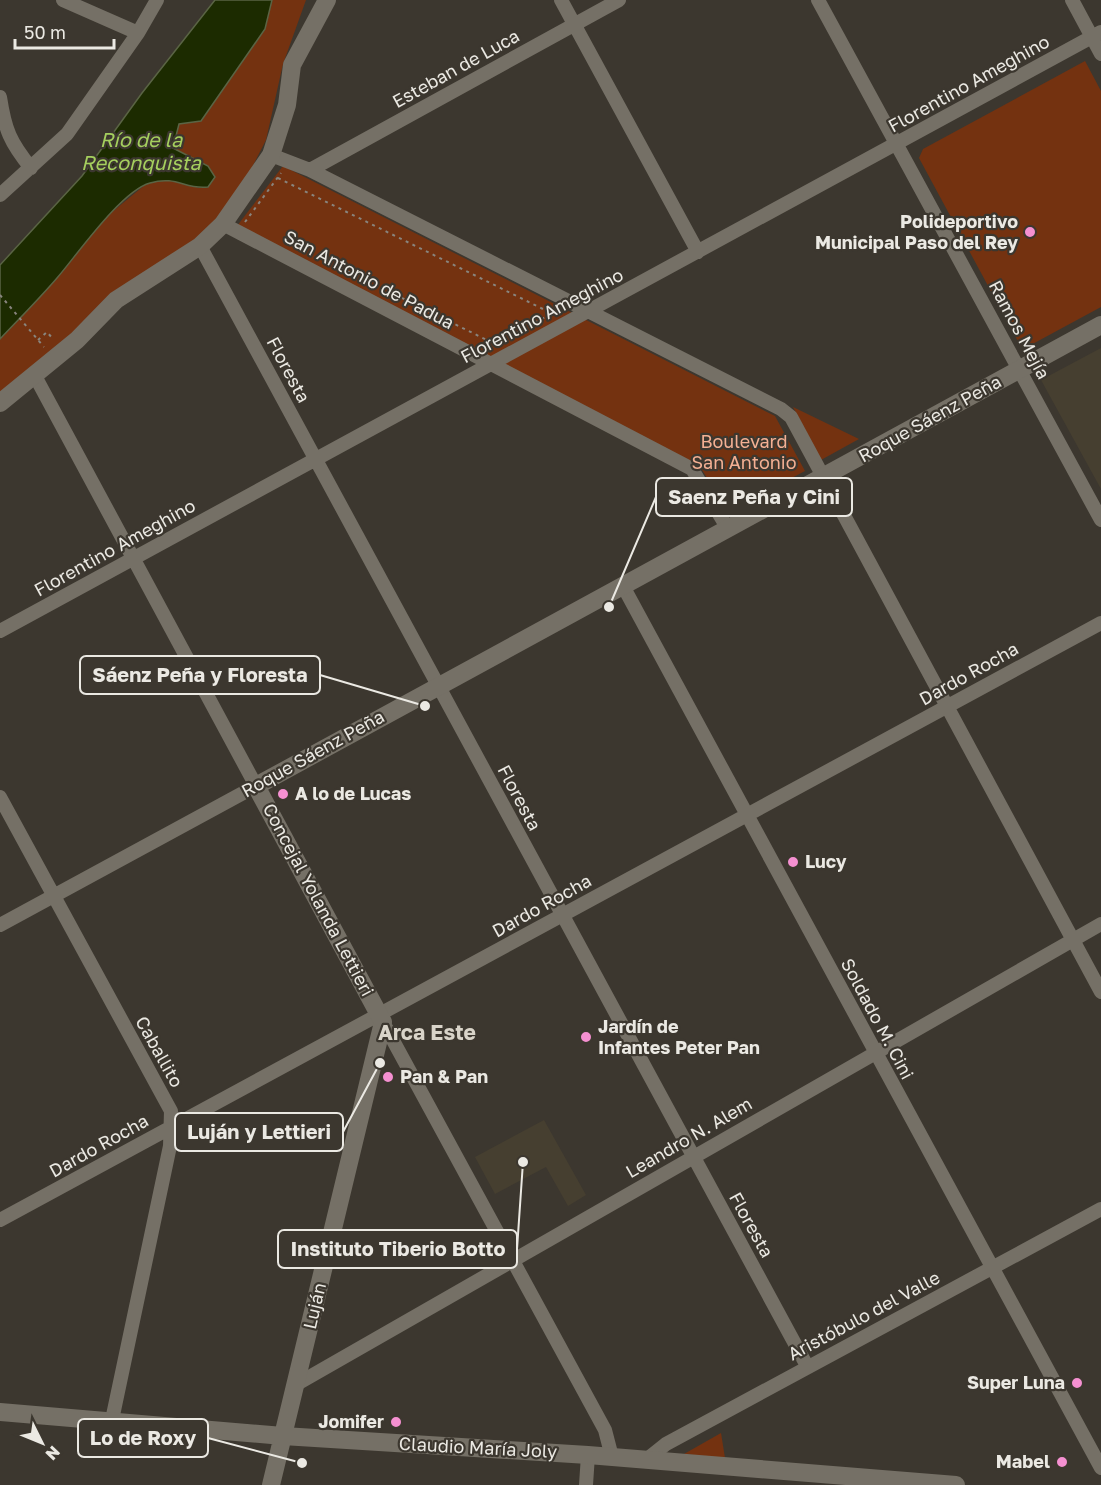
<svg xmlns="http://www.w3.org/2000/svg" width="1101" height="1485" viewBox="0 0 1101 1485" font-family="'Golos Text',sans-serif">
<style>
.built{fill:#463f30}
.green{fill:#743210}
.water{fill:#1c2b00;stroke:#5a6444;stroke-width:1.5}
.lines{fill:none;stroke-linecap:round;stroke-linejoin:round}
.path{stroke:#89857e;stroke-width:2;stroke-dasharray:3 4.5;stroke-linecap:butt}
.minor{stroke:#757066;stroke-width:14}
.tertiary{stroke:#757066;stroke-width:18}
.poi-dot{fill:#f590d1;stroke:#3c372f;stroke-width:2}
.labels{text-anchor:middle;stroke-width:4.5;stroke-linejoin:round;paint-order:stroke}
.street-label{font-size:18px;fill:#ebe9e3;stroke:#3c372f}
.poi-label{font-size:18px;font-weight:bold;fill:#ebe9e3;stroke:#3c372f;text-anchor:end}
.park-label{font-size:18px;fill:#f4b093;stroke:#3c372f}
.water-label{font-size:20px;font-style:italic;fill:#a5cf5e;stroke:#3c372f}
.quarter-label{font-size:21px;font-weight:bold;fill:#d9d4c9;stroke:#3c372f}
.leader{fill:none;stroke:#ebe9e3;stroke-width:2}
.callout-dot{fill:#ebe9e3;stroke:#3c372f;stroke-width:2}
.callout{fill:#3c372f;stroke:#ebe9e3;stroke-width:2}
.callout-label{font-size:20px;text-anchor:middle;font-weight:bold;fill:#ebe9e3}
</style>
<rect width="100%" height="100%" fill="#3c372f"/>
<path class="built" d="M 1101,348 L 1101,489 L 1041,380 Z
M 544,1120 L 586,1195 L 568,1206 L 546,1167 L 495,1194 L 475,1157 Z"/>
<path class="green" d="M 272,0 L 306,0 L 283,64 L 266,140 L 243,185 L 211,229 L 0,397 L 0,339 L 57,277 L 106,217 L 146,184 L 168,179 L 199,188 L 208,166 L 173,148 L 179,124 L 202,120 L 265,29 Z
M 1085,61 L 1101,91 L 1101,307 L 1027,347 L 1020,345 L 919,158 L 923,149 Z
M 283,166 L 775,416 L 805,471 L 727,512 L 701,468 L 237,226 Z
M 793,407 L 859,439 L 821,460 Z
M 721,1433 L 725,1458 L 684,1454 Z"/>
<path class="water" d="M 215,0 L 272,0 L 265,29 L 201,121 L 179,124 L 173,148 L 208,166 L 215,177 L 208,187 C 185,190 177,175 150,183 C 121,191 77,255 57,278 C 39,299 19,319 0,339 L 0,265 L 82,176 L 142,93 Z"/>
<g class="lines">
<path class="path" d="M 278,178 L 553,314
M 245,222 L 281,173
M 321,258 L 499,346
M 0,295 L 44,347
M 38,340 L 47,332 L 53,339
M 489,348 L 558,310"/>
<path class="minor" d="M 63,0 L 138,33
M 561,0 L 698,252
M 818,0 L 1101,520
M 1072,0 L 1101,54
M 0,97 C 5,130 10,142 31,168
M 271,155 L 310,170 L 781,409 L 791,417 L 1101,992
M 310,170 L 619,0
M 0,195 L 67,134 L 138,33 L 157,0
M 223,224 L 692,469 L 728,529
M 200,246 L 807,1366
M 623,586 L 1101,1468
M 0,631 L 1101,32
M 0,797 L 171,1111 L 170,1146 L 112,1420
M 0,925 L 256,786 L 35,376
M 383,1022 L 605,1430 L 612,1457
M 0,1220 L 1101,623
M 297,1384 L 1101,924
M 646,1460 L 666,1444 L 1101,1209
M 586,1485 L 588,1455"/>
<path class="tertiary" d="M 0,403 L 77,340 L 116,300 L 200,246 L 223,224 L 271,155 L 287,105 L 292,65 L 327,0
M 0,1412 L 283,1436 L 588,1455 L 956,1485
M 271,1485 L 383,1022 L 256,786 L 1101,325"/>
</g>
<g class="poi-dot">
<circle cx="1030" cy="232" r="6"/>
<circle cx="283" cy="794" r="6"/>
<circle cx="793" cy="862" r="6"/>
<circle cx="586" cy="1037" r="6"/>
<circle cx="388" cy="1077" r="6"/>
<circle cx="1077" cy="1383" r="6"/>
<circle cx="396" cy="1422" r="6"/>
<circle cx="1062" cy="1462" r="6"/>
</g>
<g class="labels">
<g class="street-label">
<text transform="translate(456 69) rotate(-29)" y="6">Esteban de Luca</text>
<text transform="translate(969 84) rotate(-29)" y="6">Florentino Ameghino</text>
<text transform="translate(369 280) rotate(28)" y="6">San Antonio de Padua</text>
<text transform="translate(542 316) rotate(-28)" y="6">Florentino Ameghino</text>
<text transform="translate(1019 330) rotate(62)" y="6">Ramos Mejía</text>
<text transform="translate(288 370) rotate(62)" y="6">Floresta</text>
<text transform="translate(930 419) rotate(-29)" y="6">Roque Sáenz Peña</text>
<text transform="translate(115 548) rotate(-29)" y="6">Florentino Ameghino</text>
<text transform="translate(969 674) rotate(-29)" y="6">Dardo Rocha</text>
<text transform="translate(313 754) rotate(-29)" y="6">Roque Sáenz Peña</text>
<text transform="translate(519 798) rotate(62)" y="6">Floresta</text>
<text transform="translate(318 900) rotate(62)" y="6">Concejal Yolanda Lettieri</text>
<text transform="translate(542 906) rotate(-29)" y="6">Dardo Rocha</text>
<text transform="translate(877 1019) rotate(62)" y="6">Soldado M. Cini</text>
<text transform="translate(159 1052) rotate(61)" y="6">Caballito</text>
<text transform="translate(689 1138) rotate(-30)" y="6">Leandro N. Alem</text>
<text transform="translate(99 1146) rotate(-29)" y="6">Dardo Rocha</text>
<text transform="translate(751 1225) rotate(61)" y="6">Floresta</text>
<text transform="translate(315 1306) rotate(-77)" y="6">Luján</text>
<text transform="translate(864 1316) rotate(-28)" y="6">Aristóbulo del Valle</text>
<text transform="translate(478 1448) rotate(3)" y="6">Claudio María Joly</text>
</g>
<g class="poi-label">
<text x="1018" y="228">Polideportivo<tspan x="1018" dy="21">Municipal Paso del Rey</tspan></text>
<text x="295" y="800" text-anchor="start">A lo de Lucas</text>
<text x="805" y="868" text-anchor="start">Lucy</text>
<text x="598" y="1033" text-anchor="start">Jardín de<tspan x="598" dy="21">Infantes Peter Pan</tspan></text>
<text x="400" y="1083" text-anchor="start">Pan &amp; Pan</text>
<text x="1065" y="1389">Super Luna</text>
<text x="384" y="1428">Jomifer</text>
<text x="1050" y="1468">Mabel</text>
</g>
<g class="park-label">
<text x="744" y="448">Boulevard<tspan x="744" dy="21">San Antonio</tspan></text>
</g>
<g class="water-label">
<text x="141" y="147">Río de la<tspan x="141" dy="23">Reconquista</tspan></text>
</g>
<g class="quarter-label">
<text x="427" y="1040">Arca Este</text>
</g>
</g>
<path class="leader" d="M609 607L656 497M425 706L320 675M380 1063L343 1132M523 1162L517 1249M302 1463L208 1438"/>
<g class="callout-dot">
<circle cx="609" cy="607" r="6"/>
<circle cx="425" cy="706" r="6"/>
<circle cx="380" cy="1063" r="6"/>
<circle cx="523" cy="1162" r="6"/>
<circle cx="302" cy="1463" r="6"/>
</g>
<g class="callout">
<rect x="656" y="478" width="196" height="38" rx="6"/>
<rect x="80" y="656" width="240" height="38" rx="6"/>
<rect x="175" y="1113" width="168" height="38" rx="6"/>
<rect x="278" y="1230" width="239" height="38" rx="6"/>
<rect x="78" y="1419" width="130" height="38" rx="6"/>
</g>
<g class="callout-label">
<text x="754" y="504">Saenz Peña y Cini</text>
<text x="200" y="682">Sáenz Peña y Floresta</text>
<text x="259" y="1139">Luján y Lettieri</text>
<text x="398" y="1256">Instituto Tiberio Botto</text>
<text x="143" y="1445">Lo de Roxy</text>
</g>
<g transform="translate(42 1443) rotate(133)" stroke="#3c372f" stroke-width="4.5" paint-order="stroke">
<path d="M0-4.5L10 22L0 15L-10 22Z" fill="#ebe9e3"/>
<text y="-9" font-size="16" font-weight="bold" text-anchor="middle" fill="#ebe9e3">N</text>
</g>
<path d="M15 39v9h99v-9" fill="none" stroke="#ebe9e3" stroke-width="3"/>
<text x="24" y="39" font-size="18" fill="#ebe9e3" stroke="#3c372f" stroke-width="4.5" paint-order="stroke">50 m</text>
</svg>
